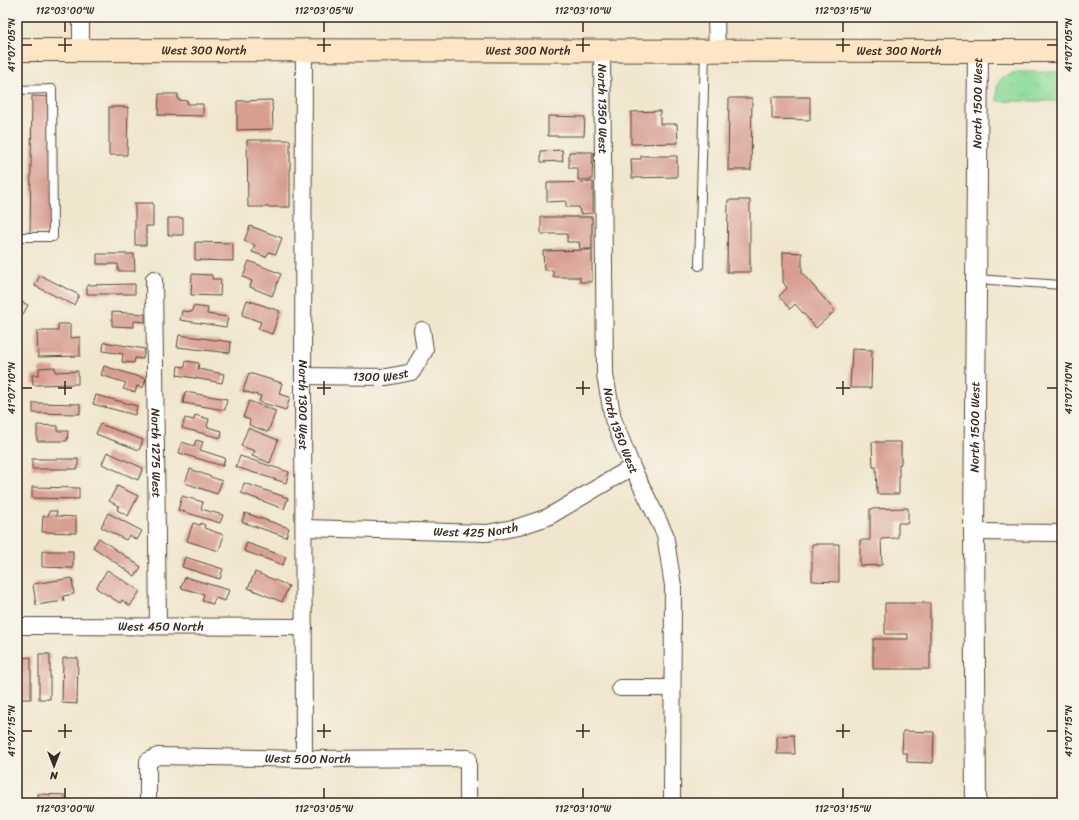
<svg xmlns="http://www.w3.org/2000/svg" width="1079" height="820" viewBox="0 0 1079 820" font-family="Sriracha,sans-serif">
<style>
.park{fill:url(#park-tufts);stroke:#64835c}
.building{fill:#d89e92}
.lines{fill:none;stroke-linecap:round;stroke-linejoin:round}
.service-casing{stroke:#564638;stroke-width:10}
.minor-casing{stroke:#564638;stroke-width:18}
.tertiary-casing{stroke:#564638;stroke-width:22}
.secondary-casing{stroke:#564638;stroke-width:24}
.service{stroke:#fff;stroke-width:8}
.minor{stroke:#fff;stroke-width:16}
.tertiary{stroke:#fff;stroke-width:20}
.secondary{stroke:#fde5c5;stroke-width:22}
.ticks{fill:none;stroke:#3b2a1e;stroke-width:1.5}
.labels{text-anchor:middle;stroke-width:4;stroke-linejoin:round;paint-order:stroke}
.street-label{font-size:12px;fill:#3b2a1e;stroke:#f7f3e8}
.neatline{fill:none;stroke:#3b2a1e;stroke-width:1.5}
.ticks-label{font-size:10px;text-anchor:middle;fill:#3b2a1e}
</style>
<defs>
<pattern id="park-tufts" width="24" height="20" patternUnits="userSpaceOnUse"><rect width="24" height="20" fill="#8cdc9b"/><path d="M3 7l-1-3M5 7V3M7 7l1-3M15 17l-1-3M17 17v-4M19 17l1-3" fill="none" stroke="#7abd85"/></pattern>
</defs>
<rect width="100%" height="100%" fill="#f7f3e8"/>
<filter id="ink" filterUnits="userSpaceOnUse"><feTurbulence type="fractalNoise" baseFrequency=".025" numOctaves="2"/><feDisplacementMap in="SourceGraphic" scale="8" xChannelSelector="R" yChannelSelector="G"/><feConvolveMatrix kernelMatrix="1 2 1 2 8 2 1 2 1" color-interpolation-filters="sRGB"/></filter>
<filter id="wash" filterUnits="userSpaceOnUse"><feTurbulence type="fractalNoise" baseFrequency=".012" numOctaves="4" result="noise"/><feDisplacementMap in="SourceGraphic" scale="16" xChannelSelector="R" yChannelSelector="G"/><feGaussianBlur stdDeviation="0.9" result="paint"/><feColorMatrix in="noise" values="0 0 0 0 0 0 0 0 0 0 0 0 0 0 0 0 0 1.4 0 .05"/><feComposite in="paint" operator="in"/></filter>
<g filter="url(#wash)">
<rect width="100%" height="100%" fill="#f0e6cd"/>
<path class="park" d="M 1019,72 L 1062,72 L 1062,101 L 997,101 C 996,81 998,77 1019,72 Z"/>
<g id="blocks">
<path class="building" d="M 763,17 L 786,17 L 786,19 L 763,20 Z
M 159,94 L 178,94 L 178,100 L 188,101 L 187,104 L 203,104 L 203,116 L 158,115 Z
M 32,96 L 53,97 L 51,233 L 30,233 Z
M 772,97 L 810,97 L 810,120 L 772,119 Z
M 729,98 L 752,98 L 751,170 L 728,170 Z
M 272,100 L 273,129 L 237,130 L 237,101 Z
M 109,107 L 128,107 L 127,155 L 109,155 Z
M 660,111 L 660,124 L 677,124 L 678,143 L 631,144 L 631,112 Z
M 548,116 L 585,117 L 584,136 L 548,136 Z
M 247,140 L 290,140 L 290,207 L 248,207 Z
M 562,150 L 563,161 L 541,162 L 541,151 Z
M 569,152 L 593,152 L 592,180 L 578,180 L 578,168 L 569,168 Z
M 641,156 L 677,156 L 677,177 L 632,178 L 631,159 L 641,159 Z
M 593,182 L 593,213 L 580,214 L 579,207 L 566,207 L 566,201 L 547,202 L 547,183 Z
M 728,200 L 750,200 L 750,272 L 727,272 Z
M 135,203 L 153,203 L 153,226 L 146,226 L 146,245 L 135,245 Z
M 541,217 L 592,217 L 592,249 L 580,249 L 579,242 L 567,242 L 567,234 L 541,234 Z
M 168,218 L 183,218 L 183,235 L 168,235 Z
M 250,226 L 282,238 L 276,254 L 269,252 L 266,257 L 252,252 L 255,245 L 244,241 Z
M 195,242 L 233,243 L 233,261 L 195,260 Z
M 592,250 L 592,282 L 580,282 L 580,277 L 553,277 L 553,270 L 544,270 L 543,251 Z
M 783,252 L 802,253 L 802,273 L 835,311 L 816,328 L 795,304 L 790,309 L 779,296 L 787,288 L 783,282 Z
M 97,254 L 134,254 L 135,271 L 118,271 L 118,264 L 97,264 Z
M 249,261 L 281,274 L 272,296 L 250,287 L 252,281 L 243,277 Z
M 192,274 L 212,275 L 212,279 L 221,279 L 220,296 L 191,295 Z
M 40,275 L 79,295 L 74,305 L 35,286 Z
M 135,284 L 135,294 L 87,294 L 87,285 Z
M 18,300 L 28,305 L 17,325 L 17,303 Z
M 247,300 L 280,311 L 272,334 L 258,329 L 261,322 L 242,315 Z
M 193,306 L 208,308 L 207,314 L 228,317 L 226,327 L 180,320 L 182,311 L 192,312 Z
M 112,312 L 145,314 L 145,322 L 134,321 L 134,327 L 112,326 Z
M 58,324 L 70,324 L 70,338 L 80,337 L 80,356 L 38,357 L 37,331 L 58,331 Z
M 179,335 L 231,342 L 230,353 L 177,347 Z
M 104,342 L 145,349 L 143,359 L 135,358 L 134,363 L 122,362 L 123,354 L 103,351 Z
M 852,349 L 872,350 L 871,388 L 850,388 Z
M 186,361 L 199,363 L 198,369 L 224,374 L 222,383 L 177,375 L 178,366 L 185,367 Z
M 104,366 L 146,379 L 143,388 L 137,386 L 135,392 L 123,389 L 126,383 L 101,375 Z
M 55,367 L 55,372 L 78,371 L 78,384 L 33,385 L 32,375 L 39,375 L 39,368 Z
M 249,373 L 282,383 L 279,394 L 290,397 L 286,410 L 259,402 L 261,396 L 243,391 Z
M 185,392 L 227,399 L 225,410 L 183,403 Z
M 96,395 L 137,406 L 135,415 L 93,404 Z
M 249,401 L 276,411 L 268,432 L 249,425 L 250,420 L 243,417 Z
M 33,403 L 80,404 L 80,414 L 33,413 Z
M 195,415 L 209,419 L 207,427 L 222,431 L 221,438 L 182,428 L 185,418 L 194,420 Z
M 100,424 L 143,440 L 139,450 L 96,434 Z
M 37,425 L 58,426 L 58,431 L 68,431 L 67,441 L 37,441 Z
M 248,428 L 278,440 L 270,463 L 252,456 L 255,451 L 241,446 Z
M 196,440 L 203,442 L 200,450 L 225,458 L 223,466 L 179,453 L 182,442 L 194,446 Z
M 872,442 L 901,442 L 901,464 L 899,464 L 899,494 L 877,494 L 876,467 L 873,467 Z
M 107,452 L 143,468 L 138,480 L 102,464 Z
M 240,456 L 289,472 L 286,483 L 236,467 Z
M 32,459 L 78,459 L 78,469 L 32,469 Z
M 190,469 L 222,481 L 217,494 L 185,483 Z
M 244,483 L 288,498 L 284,509 L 241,493 Z
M 117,486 L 138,496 L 128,516 L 117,510 L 119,506 L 109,501 Z
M 32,487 L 79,488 L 79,499 L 32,498 Z
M 182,496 L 203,502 L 201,509 L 223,515 L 220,523 L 178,510 Z
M 908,508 L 908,523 L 898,523 L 898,538 L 881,539 L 882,565 L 860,566 L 860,540 L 870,540 L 870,509 Z
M 49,511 L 57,511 L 56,516 L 76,517 L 76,533 L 42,532 L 43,516 L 48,516 Z
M 108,513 L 142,531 L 137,540 L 129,535 L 126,540 L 101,527 Z
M 245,513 L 289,528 L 286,537 L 242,522 Z
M 193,523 L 200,525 L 201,523 L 205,525 L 204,528 L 224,535 L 219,551 L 187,541 Z
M 99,538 L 141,567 L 135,576 L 93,547 Z
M 247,543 L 286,557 L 283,565 L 244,551 Z
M 812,544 L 839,544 L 839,582 L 812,581 Z
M 42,551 L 73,551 L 73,568 L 42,567 Z
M 185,557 L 223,569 L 220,579 L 182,567 Z
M 107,570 L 140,591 L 130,606 L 122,600 L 120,603 L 96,588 Z
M 255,572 L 289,586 L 282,602 L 248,588 Z
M 185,577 L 229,590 L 225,601 L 215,598 L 213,604 L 202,601 L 204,594 L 181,588 Z
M 72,578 L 74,594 L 63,596 L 64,601 L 36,605 L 33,584 Z
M 885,603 L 930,603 L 930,669 L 873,669 L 873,639 L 908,639 L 908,634 L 885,634 Z
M 39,654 L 50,654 L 50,699 L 39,699 Z
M 31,657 L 31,699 L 17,699 L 17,658 Z
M 63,658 L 78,658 L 77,704 L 62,703 Z
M 903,731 L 934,732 L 933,763 L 907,762 L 907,753 L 902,753 Z
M 794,735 L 795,754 L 777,754 L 777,736 Z
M 38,794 L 65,795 L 65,803 L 38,803 Z"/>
</g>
</g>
<g filter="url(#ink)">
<use href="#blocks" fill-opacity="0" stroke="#564638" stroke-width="1"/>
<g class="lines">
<defs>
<path id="service" d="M 17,90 L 52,89 L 53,237 L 17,237
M 699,266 L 705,51
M 976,279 L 1062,285"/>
<g id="minor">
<path d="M 81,17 L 81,51"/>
<path d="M 716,17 L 717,51"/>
<path id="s1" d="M 304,50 L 303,376 L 304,759"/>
<path id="s2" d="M 602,51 L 605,375 L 613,419 L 632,467 L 665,534 L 673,586 L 672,803"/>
<path id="s3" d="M 154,279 L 158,626"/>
<path id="s4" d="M 303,376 L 387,377 L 412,372 L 425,350 L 422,330"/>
<path id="s5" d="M 304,528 L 487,533 L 518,527 L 548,517 L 632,467"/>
<path d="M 974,532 L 1062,533"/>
<path id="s6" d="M 17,626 L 304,627"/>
<path d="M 620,688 L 672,688"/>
<path id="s7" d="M 148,803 L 148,761 L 158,756 L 304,759 L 468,758 L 468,803"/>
</g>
<g id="tertiary">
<path id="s8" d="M 976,803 L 974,532 L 978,51"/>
</g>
<g id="secondary">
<path id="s9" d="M 17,50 L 1062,51"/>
</g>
</defs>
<use href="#service" class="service-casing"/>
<use href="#minor" class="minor-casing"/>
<use href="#tertiary" class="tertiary-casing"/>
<use href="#secondary" class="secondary-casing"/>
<use href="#service" class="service"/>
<use href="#minor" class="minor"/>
<use href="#tertiary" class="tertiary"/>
<use href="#secondary" class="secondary"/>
</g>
</g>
<path class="ticks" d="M 65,22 L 65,32M 324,22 L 324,32M 583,22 L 583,32M 843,22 L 843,32M 65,38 L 65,52M 324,38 L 324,52M 583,38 L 583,52M 843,38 L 843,52M 22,45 L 32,45M 58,45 L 72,45M 317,45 L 331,45M 576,45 L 590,45M 836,45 L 850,45M 1047,45 L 1057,45M 65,381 L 65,395M 324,381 L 324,395M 583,381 L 583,395M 843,381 L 843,395M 22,388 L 32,388M 58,388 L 72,388M 317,388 L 331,388M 576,388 L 590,388M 836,388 L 850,388M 1047,388 L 1057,388M 65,724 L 65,738M 324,724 L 324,738M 583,724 L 583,738M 843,724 L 843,738M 22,731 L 32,731M 58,731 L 72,731M 317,731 L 331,731M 576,731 L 590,731M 836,731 L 850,731M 1047,731 L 1057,731M 65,788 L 65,798M 324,788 L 324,798M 583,788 L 583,798M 843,788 L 843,798"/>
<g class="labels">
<g class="street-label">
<text dy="4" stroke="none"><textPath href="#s9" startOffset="187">West 300 North</textPath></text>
<text dy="4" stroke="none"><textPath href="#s9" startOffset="511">West 300 North</textPath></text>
<text dy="4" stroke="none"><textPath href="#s9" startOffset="882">West 300 North</textPath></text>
<text dy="4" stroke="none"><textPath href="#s8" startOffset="700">North 1500 West</textPath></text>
<text dy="4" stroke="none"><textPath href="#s2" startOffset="58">North 1350 West</textPath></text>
<text dy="4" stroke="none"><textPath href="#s4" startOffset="78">1300 West</textPath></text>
<text dy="4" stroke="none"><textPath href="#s1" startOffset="355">North 1300 West</textPath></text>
<text dy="4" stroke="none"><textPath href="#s8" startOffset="376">North 1500 West</textPath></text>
<text dy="4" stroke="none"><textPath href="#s2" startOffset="382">North 1350 West</textPath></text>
<text dy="4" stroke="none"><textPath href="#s3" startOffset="174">North 1275 West</textPath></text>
<text dy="4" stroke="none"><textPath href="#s5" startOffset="172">West 425 North</textPath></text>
<text dy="4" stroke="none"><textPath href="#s6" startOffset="144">West 450 North</textPath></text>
<text dy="4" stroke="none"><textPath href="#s7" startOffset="203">West 500 North</textPath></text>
</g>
</g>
<rect width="1079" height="820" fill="none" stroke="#f7f3e8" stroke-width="44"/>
<g transform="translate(54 766) rotate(180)" stroke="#f7f3e8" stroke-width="3" paint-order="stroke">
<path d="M0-3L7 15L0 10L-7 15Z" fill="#3b2a1e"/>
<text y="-6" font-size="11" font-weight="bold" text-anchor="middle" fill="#3b2a1e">N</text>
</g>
<rect x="22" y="22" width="1035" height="776" class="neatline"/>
<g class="ticks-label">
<text x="65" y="14">112°03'00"W</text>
<text x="324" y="14">112°03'05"W</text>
<text x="583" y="14">112°03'10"W</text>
<text x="843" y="14">112°03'15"W</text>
<text transform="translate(1068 45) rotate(-90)" y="4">41°07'05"N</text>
<text transform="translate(11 45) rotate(-90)" y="4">41°07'05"N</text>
<text transform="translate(1068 388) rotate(-90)" y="4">41°07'10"N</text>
<text transform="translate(11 388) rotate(-90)" y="4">41°07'10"N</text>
<text transform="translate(1068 731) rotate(-90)" y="4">41°07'15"N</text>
<text transform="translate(11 731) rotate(-90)" y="4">41°07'15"N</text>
<text x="65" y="812">112°03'00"W</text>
<text x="324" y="812">112°03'05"W</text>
<text x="583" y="812">112°03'10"W</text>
<text x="843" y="812">112°03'15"W</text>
</g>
</svg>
